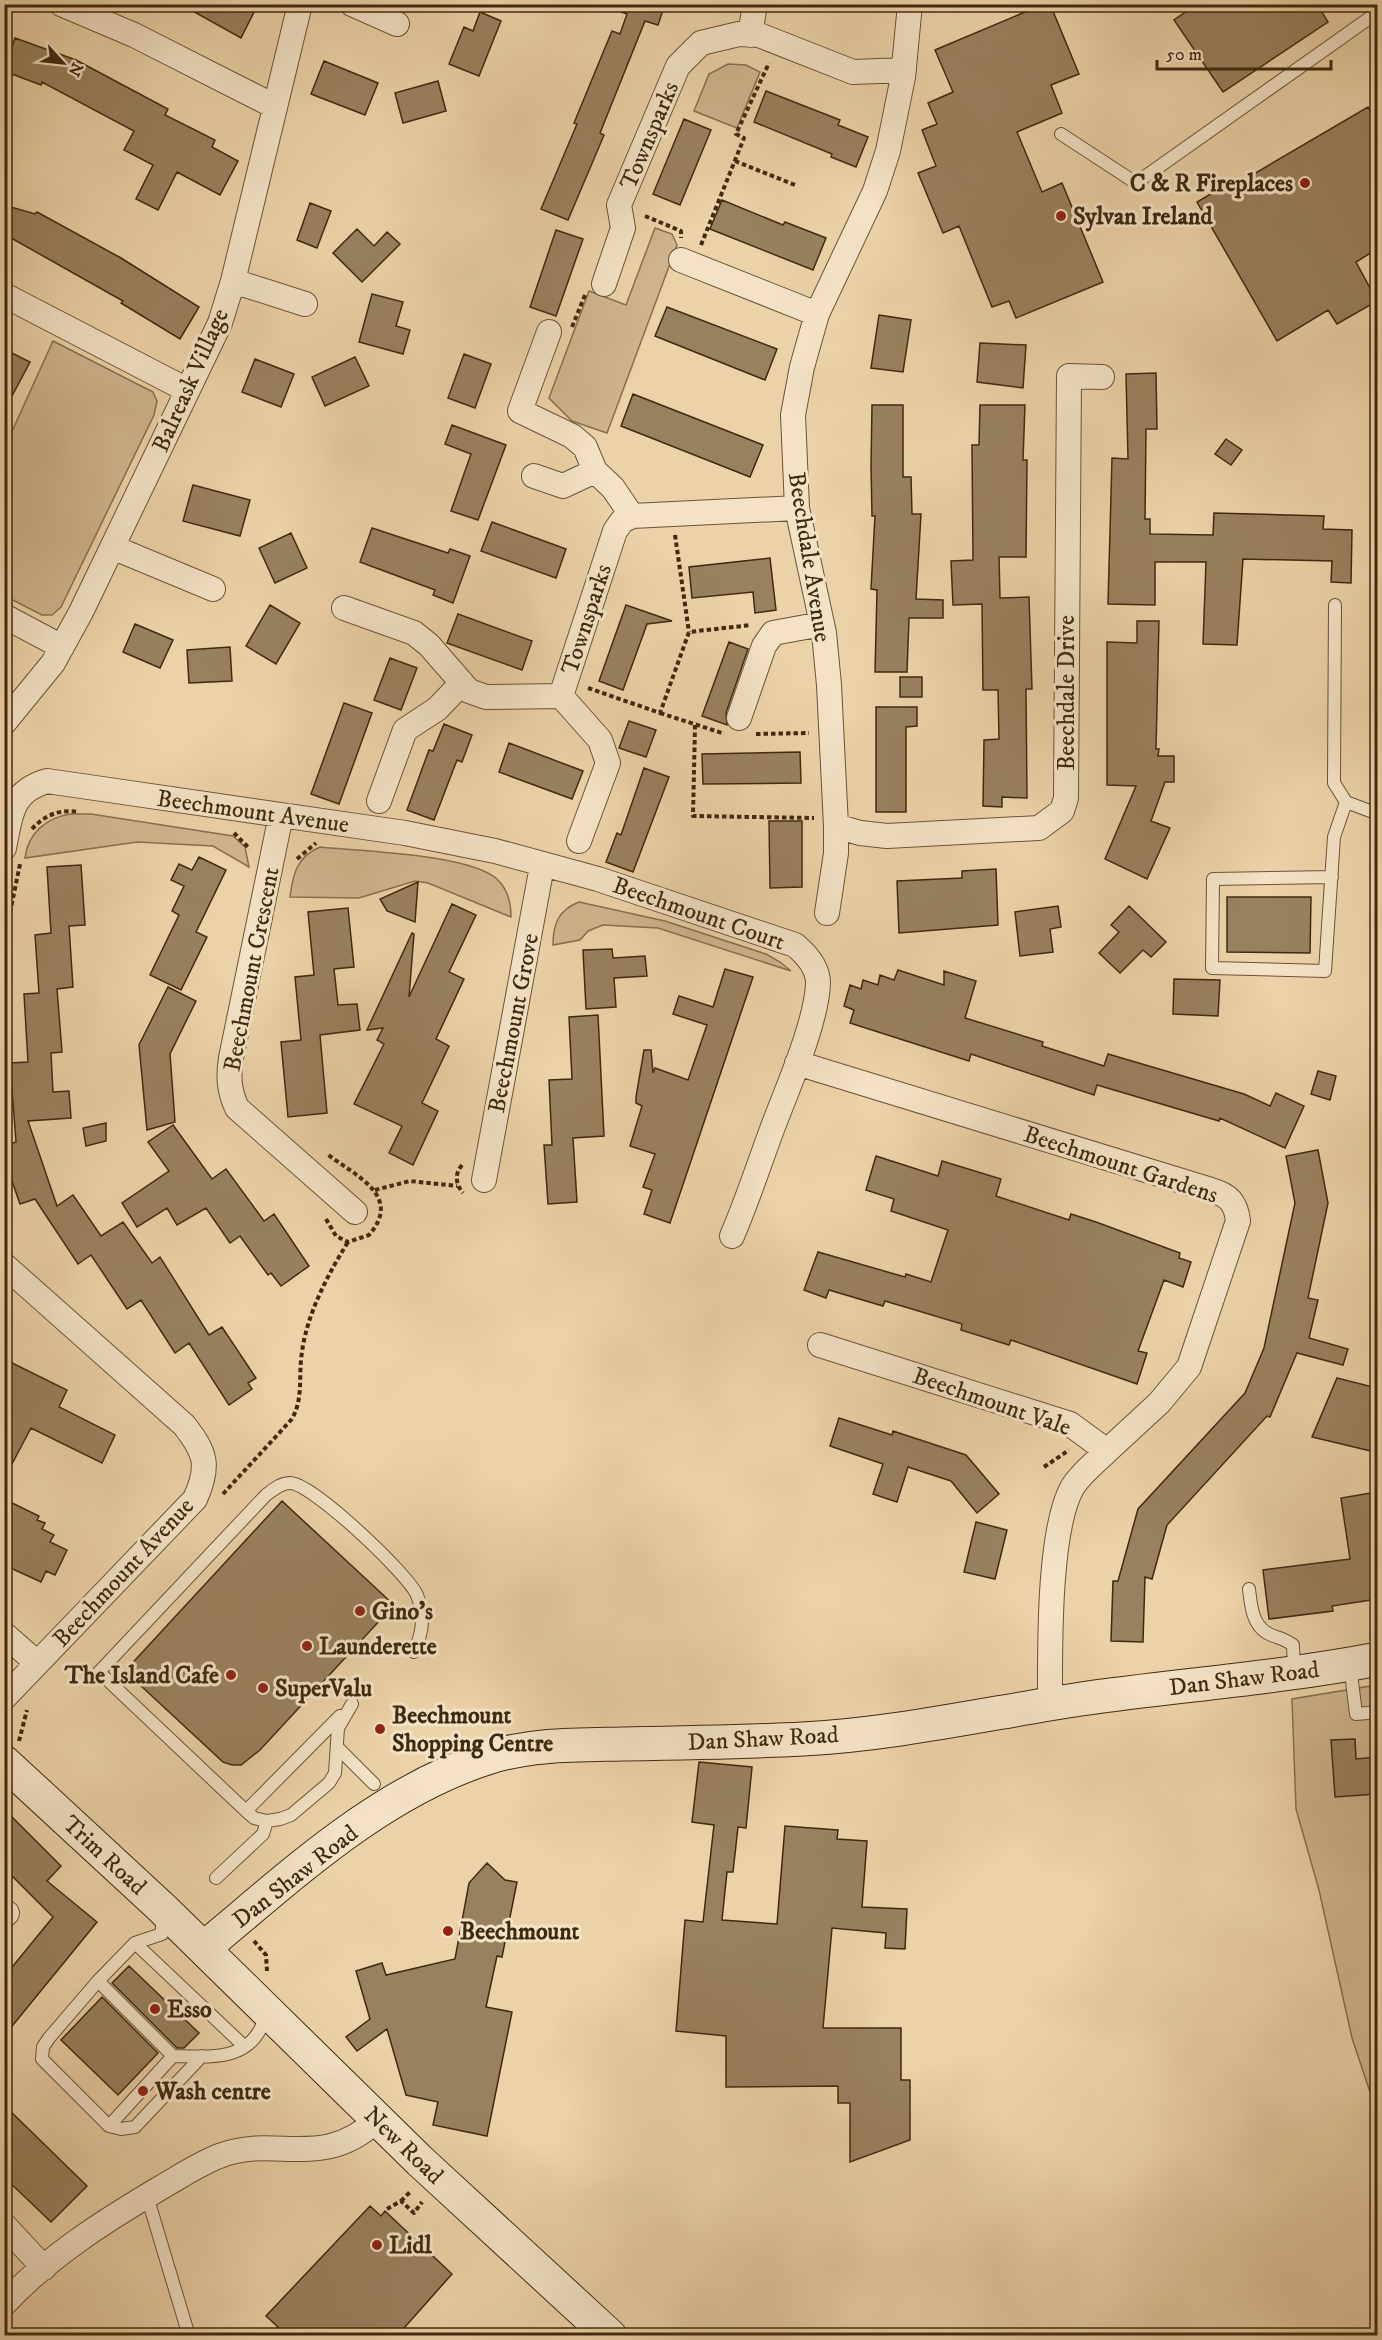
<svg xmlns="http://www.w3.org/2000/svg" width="1382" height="2340" viewBox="0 0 1382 2340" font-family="'IM FELL DW Pica',serif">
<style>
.green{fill:#cfb58e;stroke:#87704f;stroke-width:1.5}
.building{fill:#99815f;stroke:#3f2a10;stroke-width:1.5}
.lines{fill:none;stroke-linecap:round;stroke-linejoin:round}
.lane-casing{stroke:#6a5436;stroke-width:14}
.street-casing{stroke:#6a5436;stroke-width:26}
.secondary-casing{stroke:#3f2a10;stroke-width:35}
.path{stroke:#3f2a10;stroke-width:4;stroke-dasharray:4.5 3;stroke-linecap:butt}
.lane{stroke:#f3e2c6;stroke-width:12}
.street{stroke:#f3e2c6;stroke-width:24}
.secondary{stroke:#f3e2c6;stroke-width:33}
.poi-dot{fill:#8f2418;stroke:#f3e2c6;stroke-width:2}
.labels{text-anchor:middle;stroke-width:6;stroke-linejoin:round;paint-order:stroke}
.street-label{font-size:24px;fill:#3f2a10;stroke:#f3e2c6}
.poi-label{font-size:24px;font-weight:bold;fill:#3f2a10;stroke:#f3e2c6;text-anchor:start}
</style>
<rect width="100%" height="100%" fill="#ecd2a8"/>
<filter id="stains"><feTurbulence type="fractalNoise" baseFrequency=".00333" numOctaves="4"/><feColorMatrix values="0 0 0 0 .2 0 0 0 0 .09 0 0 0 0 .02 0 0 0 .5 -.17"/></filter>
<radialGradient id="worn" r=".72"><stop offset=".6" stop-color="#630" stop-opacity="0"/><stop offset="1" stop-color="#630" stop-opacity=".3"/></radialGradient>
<path class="green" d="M 728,64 L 746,65 L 760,72 L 737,128 L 694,111 L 709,74 Z
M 655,228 L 672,234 L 677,245 L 607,433 L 572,421 L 549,398 L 589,291 L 626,305 Z
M 53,341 L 153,392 L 157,401 L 154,415 L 61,607 L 52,615 L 42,615 L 5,596 L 5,447 Z
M 70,814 L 91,814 L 233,836 L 245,847 L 249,867 L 213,846 L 137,842 L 25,858 C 28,833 46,818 70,814 Z
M 320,847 C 360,851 469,854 497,879 C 508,889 511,903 511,917 L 428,883 L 415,881 L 359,898 L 290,897 C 293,873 297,857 320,847 Z
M 579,902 L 665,921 L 766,954 L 780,962 L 791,971 L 658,928 L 603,925 L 588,931 L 580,940 L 553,945 C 553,923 559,910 579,902 Z
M 1377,1685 L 1377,2113 L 1352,2038 L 1319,1890 L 1296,1809 L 1292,1699 Z"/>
<path class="building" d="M 180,4 L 258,4 L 241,38 Z
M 607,4 L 665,4 L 658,25 L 645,21 L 600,133 L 604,135 L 568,220 L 541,209 L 577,124 L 574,123 L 612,31 L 620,34 L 627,14 L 607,7 Z
M 1044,4 L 1050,4 L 1079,74 L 1051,85 L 1062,113 L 1017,132 L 1042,192 L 1062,183 L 1103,282 L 1016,318 L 1009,301 L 992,307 L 959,226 L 943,233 L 918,173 L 936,166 L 922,130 L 937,124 L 928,103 L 953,92 L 935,50 Z
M 1197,4 L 1317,4 L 1328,22 L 1223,92 L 1174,20 Z
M 480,12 L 501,21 L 479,76 L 449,64 L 464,27 L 473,31 Z
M 15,38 L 76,60 L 168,109 L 165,115 L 215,140 L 212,147 L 238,161 L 220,195 L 177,172 L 158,210 L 136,199 L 153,165 L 124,150 L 134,131 L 42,82 L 41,85 L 4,71 Z
M 324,61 L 378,83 L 365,115 L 311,94 Z
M 438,81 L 446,111 L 403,123 L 395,93 Z
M 766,91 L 840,120 L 838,125 L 868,137 L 856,167 L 831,157 L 832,154 L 754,122 Z
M 1368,107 L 1377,123 L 1377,249 L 1356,262 L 1377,301 L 1337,324 L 1328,310 L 1277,341 L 1197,202 L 1233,181 L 1235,185 Z
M 684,119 L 711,130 L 680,205 L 653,194 Z
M 722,200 L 783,225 L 785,222 L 826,238 L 813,270 L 710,229 Z
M 310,203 L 331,211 L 317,248 L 297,240 Z
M 4,205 L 35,214 L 37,212 L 121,258 L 199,307 L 180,339 L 121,303 L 123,301 L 4,234 Z
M 357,229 L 374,246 L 387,232 L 400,244 L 362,282 L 333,253 Z
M 556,230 L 583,239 L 556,316 L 530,307 Z
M 372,294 L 403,302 L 396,326 L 410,330 L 403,354 L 359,342 Z
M 667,307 L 777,349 L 765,380 L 655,336 Z
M 879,315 L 911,320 L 903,372 L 871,368 Z
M 980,343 L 1026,345 L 1023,388 L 977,382 Z
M 4,349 L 30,362 L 4,411 Z
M 464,354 L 491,364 L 475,408 L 448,398 Z
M 355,357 L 369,386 L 325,406 L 312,377 Z
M 255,359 L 294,374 L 281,407 L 242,392 Z
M 1156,373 L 1157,429 L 1146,429 L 1145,519 L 1150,519 L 1150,534 L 1213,535 L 1214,513 L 1324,516 L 1323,529 L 1352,530 L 1351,583 L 1331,582 L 1332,561 L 1243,559 L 1237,645 L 1203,644 L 1206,562 L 1155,562 L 1155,605 L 1108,604 L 1112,458 L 1128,459 L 1126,374 Z
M 633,394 L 763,445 L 750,477 L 621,426 Z
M 872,405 L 903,405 L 903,477 L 911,477 L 912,514 L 921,514 L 916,599 L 943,600 L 943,618 L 909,618 L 907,672 L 875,672 L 877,590 L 871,589 L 875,516 L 872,516 L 871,466 Z
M 980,405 L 1025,405 L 1023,460 L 1027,460 L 1026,557 L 999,557 L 1000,598 L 1029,597 L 1032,689 L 1026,689 L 1027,798 L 1002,797 L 1002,807 L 983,806 L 984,740 L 999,739 L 998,690 L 983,690 L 982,604 L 953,605 L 951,561 L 973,560 L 972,445 L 979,445 Z
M 452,425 L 506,445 L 478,520 L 451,511 L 471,454 L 445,444 Z
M 1226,439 L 1242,450 L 1231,465 L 1215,454 Z
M 193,485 L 250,500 L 240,536 L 183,521 Z
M 492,522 L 566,549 L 556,578 L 481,551 Z
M 372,528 L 448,553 L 450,549 L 470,556 L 453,603 L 433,595 L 435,590 L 360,562 Z
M 291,533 L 307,568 L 275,583 L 259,548 Z
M 770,558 L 776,610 L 755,613 L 753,592 L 692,598 L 689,567 Z
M 270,605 L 300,623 L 276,664 L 246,646 Z
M 626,605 L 672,621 L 647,624 L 623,690 L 599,681 Z
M 458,614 L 532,641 L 522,670 L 447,643 Z
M 1137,621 L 1159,621 L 1156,749 L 1159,749 L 1158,756 L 1174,756 L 1174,782 L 1165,782 L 1151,821 L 1170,828 L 1147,879 L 1105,859 L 1136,786 L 1107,785 L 1107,642 L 1137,643 Z
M 135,624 L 173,640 L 160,668 L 123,652 Z
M 729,642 L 748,649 L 726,713 L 727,725 L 702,716 Z
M 230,647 L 232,681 L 189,683 L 187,650 Z
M 390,658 L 417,668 L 401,710 L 374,700 Z
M 900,677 L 922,677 L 922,697 L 900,697 Z
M 344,703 L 372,713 L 339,804 L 311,794 Z
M 876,707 L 917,707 L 917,726 L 906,727 L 906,812 L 876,812 Z
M 629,721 L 656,730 L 646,757 L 619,748 Z
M 444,724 L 472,735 L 462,762 L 457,760 L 434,820 L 407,810 L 429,750 L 433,751 Z
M 509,743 L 583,771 L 572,799 L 499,772 Z
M 800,752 L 801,783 L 703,784 L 702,754 Z
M 644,768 L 669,777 L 633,872 L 606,862 L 617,833 L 621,835 Z
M 769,821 L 802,821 L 802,887 L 770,888 Z
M 199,857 L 226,870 L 196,932 L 207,937 L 181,990 L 150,975 L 179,915 L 172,911 L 184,886 L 171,880 L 179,864 L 192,870 Z
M 81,865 L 85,925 L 69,926 L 73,987 L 57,989 L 62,1052 L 51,1053 L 53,1092 L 69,1091 L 71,1118 L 28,1121 L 57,1206 L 73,1195 L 101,1236 L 123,1222 L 152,1263 L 160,1257 L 209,1335 L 222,1327 L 256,1378 L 248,1383 L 252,1389 L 229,1405 L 189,1343 L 175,1353 L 141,1300 L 127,1309 L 91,1255 L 78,1264 L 35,1199 L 20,1204 L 4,1158 L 4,1146 L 16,1142 L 10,1063 L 28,1062 L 24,994 L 39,993 L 35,935 L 51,933 L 47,867 Z
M 996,869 L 998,925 L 899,933 L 897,881 L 962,878 L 962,871 Z
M 418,882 L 415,922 L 387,911 L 380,899 Z
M 1227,897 L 1311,897 L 1310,953 L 1227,952 Z
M 452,904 L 476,915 L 449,972 L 464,979 L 436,1039 L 449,1046 L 422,1103 L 438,1111 L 413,1165 L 389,1153 L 402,1126 L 354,1104 L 384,1044 L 377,1040 L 383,1028 L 367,1030 L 412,933 L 414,934 L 409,997 Z
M 1058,906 L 1061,927 L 1050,929 L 1053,952 L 1020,956 L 1015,912 Z
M 1129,906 L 1166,942 L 1151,957 L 1143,950 L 1120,973 L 1099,953 L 1119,932 L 1111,925 Z
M 348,908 L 354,967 L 334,969 L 338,1005 L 357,1004 L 360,1030 L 320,1035 L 327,1113 L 288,1117 L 281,1042 L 301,1040 L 295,977 L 314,975 L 308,912 Z
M 612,949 L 613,958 L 645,956 L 647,976 L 614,978 L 616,1007 L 586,1009 L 583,950 Z
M 725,969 L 753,977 L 670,1223 L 644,1214 L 652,1190 L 643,1187 L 655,1154 L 630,1146 L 642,1106 L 636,1103 L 636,1097 L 644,1050 L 651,1050 L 653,1073 L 655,1068 L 688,1080 L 707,1025 L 673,1014 L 679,996 L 713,1007 Z
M 898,970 L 944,985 L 944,971 L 976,981 L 965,1018 L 1043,1042 L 1042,1046 L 1104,1066 L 1108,1054 L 1244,1094 L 1270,1106 L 1276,1093 L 1304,1106 L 1285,1148 L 1220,1118 L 1219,1121 L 1097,1085 L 1094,1095 L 971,1054 L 969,1061 L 850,1023 L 854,1010 L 844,1006 L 850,985 L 861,989 L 863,980 L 878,985 L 880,975 L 894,980 Z
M 1174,979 L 1220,980 L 1218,1016 L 1173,1014 Z
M 168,987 L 196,1001 L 170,1054 L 175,1122 L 147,1130 L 139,1045 Z
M 598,1015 L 604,1136 L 573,1138 L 577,1202 L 548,1204 L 544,1145 L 552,1145 L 549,1080 L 572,1079 L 569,1017 Z
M 1318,1071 L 1336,1076 L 1330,1100 L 1311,1094 Z
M 106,1123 L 106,1141 L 86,1146 L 83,1128 Z
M 173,1125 L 212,1179 L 226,1169 L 264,1221 L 274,1214 L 309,1266 L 281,1286 L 271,1273 L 268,1275 L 240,1236 L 230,1243 L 206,1208 L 177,1225 L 167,1208 L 137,1227 L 122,1203 L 169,1171 L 148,1142 Z
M 1318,1150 L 1328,1203 L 1308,1298 L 1318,1300 L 1309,1338 L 1348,1349 L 1343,1365 L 1297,1353 L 1270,1417 L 1267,1416 L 1167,1525 L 1152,1579 L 1145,1577 L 1143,1642 L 1111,1641 L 1113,1581 L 1118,1581 L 1138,1509 L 1245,1393 L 1264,1348 L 1295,1203 L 1286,1156 Z
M 876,1156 L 938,1176 L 942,1161 L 1001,1179 L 996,1196 L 1069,1220 L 1071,1214 L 1096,1222 L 1180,1253 L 1179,1258 L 1191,1262 L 1183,1287 L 1164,1280 L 1138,1351 L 1147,1353 L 1137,1384 L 1011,1340 L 1009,1345 L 961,1330 L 962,1324 L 885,1301 L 883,1306 L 829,1290 L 826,1298 L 804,1290 L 818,1252 L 905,1277 L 906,1274 L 931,1282 L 948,1230 L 891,1211 L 894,1199 L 866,1190 Z
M 4,1359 L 67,1390 L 59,1407 L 115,1435 L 102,1463 L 31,1428 L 4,1479 Z
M 1337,1378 L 1377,1388 L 1377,1427 L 1371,1451 L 1312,1437 Z
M 839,1418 L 892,1435 L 893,1431 L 966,1455 L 999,1494 L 977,1513 L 951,1481 L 908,1467 L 897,1502 L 873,1494 L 883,1464 L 830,1446 Z
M 1377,1492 L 1377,1599 L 1332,1606 L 1333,1611 L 1269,1619 L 1263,1570 L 1350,1559 L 1341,1498 Z
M 4,1499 L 39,1516 L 37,1520 L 45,1523 L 42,1529 L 54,1535 L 50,1542 L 67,1550 L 55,1575 L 46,1571 L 41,1582 L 4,1565 Z
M 282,1501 L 394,1605 L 260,1750 L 241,1765 L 232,1765 L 223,1762 L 125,1671 Z
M 976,1522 L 1007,1530 L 995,1579 L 964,1572 Z
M 1355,1739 L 1356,1759 L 1377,1757 L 1377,1794 L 1335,1797 L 1331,1740 Z
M 699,1762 L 752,1767 L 746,1828 L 738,1827 L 733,1872 L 727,1872 L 722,1920 L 777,1924 L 785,1826 L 838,1830 L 837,1839 L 867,1841 L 862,1907 L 907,1909 L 905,1949 L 885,1948 L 886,1933 L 832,1928 L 823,2028 L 901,2028 L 901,2080 L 910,2080 L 910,2140 L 850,2162 L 850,2103 L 838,2103 L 838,2086 L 726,2087 L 726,2036 L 676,2031 L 685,1920 L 703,1922 L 714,1825 L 692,1822 Z
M 4,1809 L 61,1866 L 47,1881 L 97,1922 L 4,2036 L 4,1977 L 53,1917 L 4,1868 Z
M 487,1863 L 505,1880 L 517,1882 L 502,1957 L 497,1956 L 486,2007 L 512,2012 L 487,2136 L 433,2125 L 438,2102 L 406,2095 L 387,2029 L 357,2051 L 346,2037 L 370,2019 L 356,1971 L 382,1963 L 386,1975 L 455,1959 L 469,1883 Z
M 129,1966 L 199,2033 L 184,2048 L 177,2048 L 112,1983 Z
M 102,1997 L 158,2053 L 118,2095 L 61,2040 Z
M 4,2105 L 87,2186 L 51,2222 L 4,2177 Z
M 370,2206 L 381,2216 L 385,2211 L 452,2274 L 397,2336 L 271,2336 L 278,2327 L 266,2316 Z"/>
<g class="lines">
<defs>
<path id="lane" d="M 1061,134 L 1136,183 L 1378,12
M 1335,605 L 1334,783 L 1346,802 L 1378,814
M 1332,877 L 1213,879 L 1212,968 L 1325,971 L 1334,837 L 1346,802
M 1249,1589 C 1251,1605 1252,1624 1267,1633 C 1276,1638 1282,1637 1293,1645 L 1294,1670
M 1350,1665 L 1356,1714 L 1378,1712
M 352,1704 L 338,1728 L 335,1773 L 329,1783 L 291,1815 L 280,1819 L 267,1821 L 254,1818 L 246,1811 L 99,1672 L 266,1495 C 273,1490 280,1483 290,1483 C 312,1483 408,1574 417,1595 C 425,1616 423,1632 414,1652
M 337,1747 L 374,1784
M 246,1811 L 340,1716
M 216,1878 L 263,1834 L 267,1821
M 162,1915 L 162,1934 L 135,1943 L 98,1981 L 49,2038 L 43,2047 L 42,2059 L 109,2126 L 173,2056
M 135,1943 L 244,2046
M 98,1981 L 173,2056 C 212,2057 254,2062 266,2014
M 109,2126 L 121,2129 L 135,2127 L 202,2056
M 147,2196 L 189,2336"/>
<path id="street" d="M 61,4 L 134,35 L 274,106
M 352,4 L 397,24
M 750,35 L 755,4
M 681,260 L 817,314
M 233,281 L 305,304
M 604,284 L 623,228 L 619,205 L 678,66 L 701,43 L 739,34 L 759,35 L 853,72 L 904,70
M 4,295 L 187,390
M 549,332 L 520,411 L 572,436 L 585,447 L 595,471 L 613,488 L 632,516
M 534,476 L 563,486 L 595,471
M 112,547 L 213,589
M 344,608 L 414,633 L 429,645 L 469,691 L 486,697 L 561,696 L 600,740 L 608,763 L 579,841
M 4,616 L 62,647
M 561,696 L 615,531 L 622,521 L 632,516 L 797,508
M 739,718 L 764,646 L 773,633 L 822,624
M 4,723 L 53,663 L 81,612 L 220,323 L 233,281 L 300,4
M 379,801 L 405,730 L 437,709 L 462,683
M 281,815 L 231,1058 C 228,1077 229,1091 237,1108 L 355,1212
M 836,826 L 860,833 L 887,836 L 1039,828 L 1062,811 L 1066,798 L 1069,376 L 1102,377
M 4,848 C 11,815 10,792 47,781 L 405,833 L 495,851 L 598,879 L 795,945 C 807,955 818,967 818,983 C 817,1021 788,1087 774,1124 C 760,1161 748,1199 732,1236
M 827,913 L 836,853 L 836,826 L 829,685 L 824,633 L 797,508 L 793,415 L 802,367 L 817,314 L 875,191 L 888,151 L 903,77 L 910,4
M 797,1063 L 1211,1190 C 1229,1195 1236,1203 1238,1221 L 1189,1367 L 1159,1403 L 1107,1451
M 484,1180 L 542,866
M 4,1265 L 184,1425 C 206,1453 210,1466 195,1499 L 4,1698
M 820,1345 L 1070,1424 L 1107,1451 C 1096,1462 1080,1474 1072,1488 C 1048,1532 1050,1651 1050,1704
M 4,1634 L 37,1663
M 4,1911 L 7,1913 L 4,1916
M 4,2225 L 44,2268
M 4,2304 C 49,2256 106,2220 162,2187 C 181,2176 200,2163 222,2155 C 277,2135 322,2171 377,2120"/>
<path id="secondary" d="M 4,1762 L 162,1908 L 420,2161 L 610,2336
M 204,1948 C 290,1877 378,1793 487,1758 C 530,1744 578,1745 623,1744 C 683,1743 743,1742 803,1739 C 897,1734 989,1713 1081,1699 C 1180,1685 1279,1678 1378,1659"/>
</defs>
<use href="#lane" class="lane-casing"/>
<use href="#street" class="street-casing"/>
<use href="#secondary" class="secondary-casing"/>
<path class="path" d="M 735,161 L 795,185
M 645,216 L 681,231 L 681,238
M 701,245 L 744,138 L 736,134 L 769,63
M 572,327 L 585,295
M 675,535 L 689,632
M 588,688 L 660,713 L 689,632 L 751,625
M 660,713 L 722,733
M 695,725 L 693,816 L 814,818
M 756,734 L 809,733
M 32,829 C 45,815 59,809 79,812
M 234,833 L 250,849
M 297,859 L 316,843
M 4,942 L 20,864
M 462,1165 C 454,1174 456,1185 463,1193
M 375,1190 L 410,1181 L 457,1186
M 326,1219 L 336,1236 L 348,1242 L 369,1235 C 403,1196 356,1176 327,1154
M 1044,1467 L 1069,1450
M 223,1494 L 292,1419 C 304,1397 298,1376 302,1352 C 307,1314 328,1274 348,1242
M 19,1741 L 27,1710
M 254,1941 L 266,1955 L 267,1971
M 401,2201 L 411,2191
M 387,2209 L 401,2201 L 414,2213 L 422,2202"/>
<use href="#lane" class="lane"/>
<use href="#street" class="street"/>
<use href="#secondary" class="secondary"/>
</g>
<g class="poi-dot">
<circle cx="1305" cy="183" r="6"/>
<circle cx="1061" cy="216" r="6"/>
<circle cx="360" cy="1611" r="6"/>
<circle cx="307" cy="1646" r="6"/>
<circle cx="231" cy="1675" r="6"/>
<circle cx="263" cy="1688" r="6"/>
<circle cx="380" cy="1729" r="6"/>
<circle cx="448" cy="1931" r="6"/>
<circle cx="155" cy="2009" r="6"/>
<circle cx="143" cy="2091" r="6"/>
<circle cx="377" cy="2245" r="6"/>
</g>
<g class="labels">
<g class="street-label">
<text transform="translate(649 135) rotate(-67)" y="8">Townsparks</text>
<text transform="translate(190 380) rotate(-66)" y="8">Balreask Village</text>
<text transform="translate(810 557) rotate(81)" y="8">Beechdale Avenue</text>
<text transform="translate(586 619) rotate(-72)" y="8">Townsparks</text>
<text transform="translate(1066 693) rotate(-90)" y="8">Beechdale Drive</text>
<text transform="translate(253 811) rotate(8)" y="8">Beechmount Avenue</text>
<text transform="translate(699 913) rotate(19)" y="8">Beechmount Court</text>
<text transform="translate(251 969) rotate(-79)" y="8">Beechmount Crescent</text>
<text transform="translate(513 1023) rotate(-79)" y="8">Beechmount Grove</text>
<text transform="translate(1121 1164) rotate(18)" y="8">Beechmount Gardens</text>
<text transform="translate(992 1401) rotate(19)" y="8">Beechmount Vale</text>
<text transform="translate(123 1572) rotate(-47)" y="8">Beechmount Avenue</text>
<text transform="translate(1244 1678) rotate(-7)" y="8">Dan Shaw Road</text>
<text transform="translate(763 1738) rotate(-3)" y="8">Dan Shaw Road</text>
<text transform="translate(105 1855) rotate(43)" y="8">Trim Road</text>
<text transform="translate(295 1876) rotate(-38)" y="8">Dan Shaw Road</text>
<text transform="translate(404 2145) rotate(44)" y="8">New Road</text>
</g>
<g class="poi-label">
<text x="1293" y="191" text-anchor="end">C &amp; R Fireplaces</text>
<text x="1073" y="224">Sylvan Ireland</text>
<text x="372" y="1619">Gino's</text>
<text x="319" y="1654">Launderette</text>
<text x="219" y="1683" text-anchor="end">The Island Cafe</text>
<text x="275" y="1696">SuperValu</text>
<text x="392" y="1723">Beechmount<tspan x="392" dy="28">Shopping Centre</tspan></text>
<text x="460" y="1939">Beechmount</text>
<text x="167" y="2017">Esso</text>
<text x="155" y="2099">Wash centre</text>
<text x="389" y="2253">Lidl</text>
</g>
</g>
<rect width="1382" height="2340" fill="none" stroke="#ecd2a8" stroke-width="24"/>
<rect x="6" y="6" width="1370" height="2328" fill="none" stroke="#3f2a10" stroke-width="3"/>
<rect x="12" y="12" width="1358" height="2316" fill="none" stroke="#3f2a10" stroke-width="1.5"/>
<g transform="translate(63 63) rotate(117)" stroke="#f3e2c6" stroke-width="4.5" paint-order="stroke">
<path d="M0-4.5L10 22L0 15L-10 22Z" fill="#3f2a10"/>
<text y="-9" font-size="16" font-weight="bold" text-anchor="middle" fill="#3f2a10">N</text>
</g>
<path d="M1157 60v9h174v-9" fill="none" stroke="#3f2a10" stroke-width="3"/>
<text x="1166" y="60" font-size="18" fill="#3f2a10" stroke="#f3e2c6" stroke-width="4.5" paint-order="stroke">50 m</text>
<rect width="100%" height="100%" filter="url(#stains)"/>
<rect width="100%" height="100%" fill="url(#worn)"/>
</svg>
